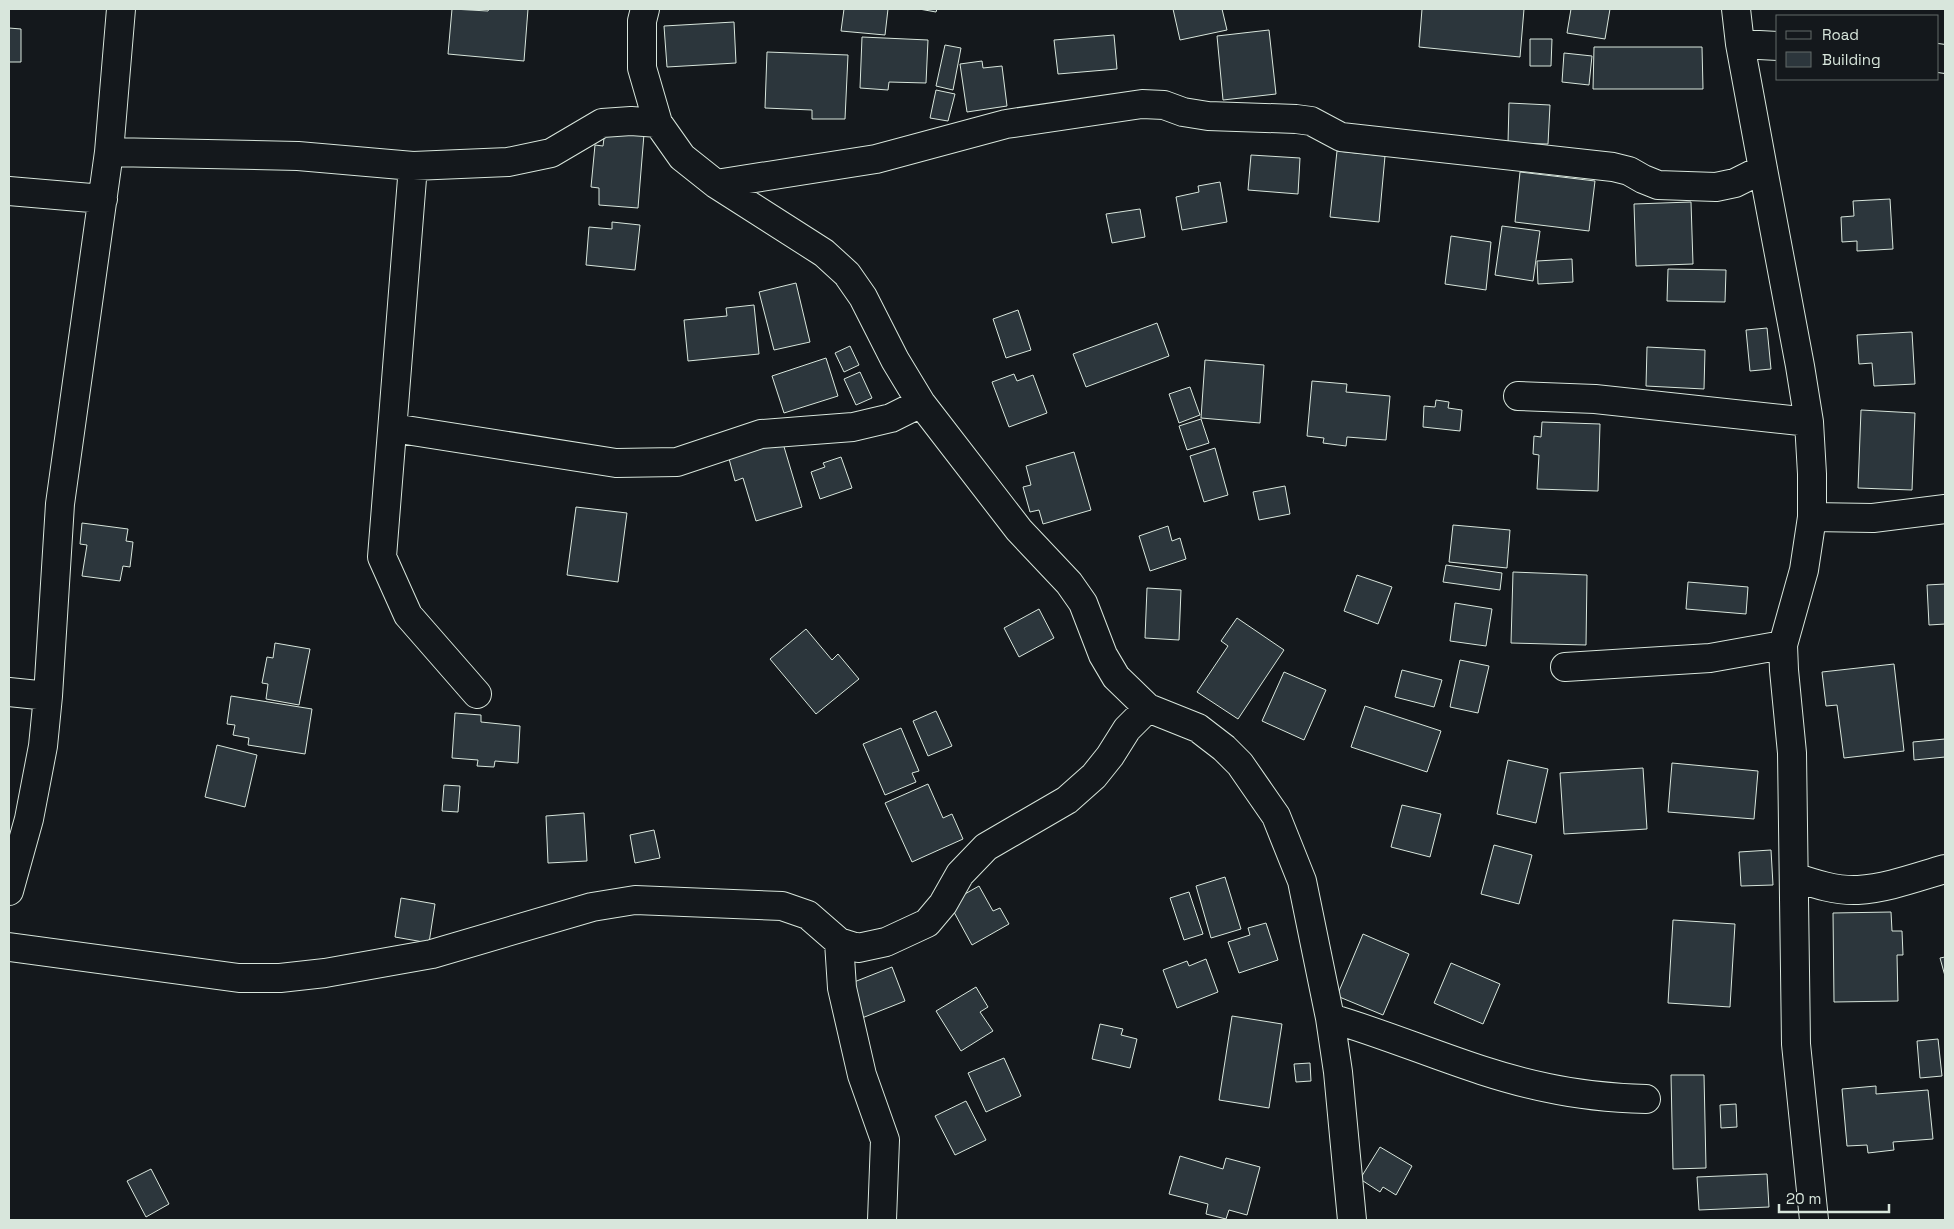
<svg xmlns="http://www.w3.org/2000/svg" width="1954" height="1229" viewBox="0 0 1954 1229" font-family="'Space Grotesk',sans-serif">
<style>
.building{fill:#2c363c;stroke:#d8e6dc}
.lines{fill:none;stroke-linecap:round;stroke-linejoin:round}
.street-casing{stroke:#d8e6dc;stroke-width:30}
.street{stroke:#14181c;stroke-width:28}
</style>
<rect width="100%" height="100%" fill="#14181c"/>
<path class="building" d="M 452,9 L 488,11 L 489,9 L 528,9 L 524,61 L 448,54 Z
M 844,9 L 888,9 L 885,35 L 841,31 Z
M 919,9 L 937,9 L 936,12 Z
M 1173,9 L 1222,9 L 1227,30 L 1180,40 Z
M 1422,9 L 1524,9 L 1520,57 L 1419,47 Z
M 1571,9 L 1610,9 L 1605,39 L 1567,33 Z
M 734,22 L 736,63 L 667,67 L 664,26 Z
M 9,28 L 21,29 L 21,62 L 9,62 Z
M 1269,30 L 1276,94 L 1223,100 L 1217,36 Z
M 1114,35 L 1117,69 L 1058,74 L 1054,40 Z
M 862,37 L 928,40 L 926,83 L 889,82 L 888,90 L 860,88 Z
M 1530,39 L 1552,39 L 1551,66 L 1530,66 Z
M 945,45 L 961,48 L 953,90 L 936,86 Z
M 1594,47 L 1702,47 L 1703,89 L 1593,89 Z
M 767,52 L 848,55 L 845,119 L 812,119 L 812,110 L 765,108 Z
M 1564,53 L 1592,56 L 1589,85 L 1562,82 Z
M 982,61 L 983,68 L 1002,66 L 1007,106 L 967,112 L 960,64 Z
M 936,90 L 955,94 L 948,121 L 930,118 Z
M 1509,103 L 1550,105 L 1548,144 L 1508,143 Z
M 605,130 L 644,134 L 638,208 L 599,205 L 599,188 L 591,187 L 595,145 L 603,146 Z
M 1337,151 L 1385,156 L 1379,222 L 1330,217 Z
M 1251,155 L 1300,158 L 1298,194 L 1248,190 Z
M 1520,172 L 1595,181 L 1589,231 L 1515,222 Z
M 1220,182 L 1227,222 L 1182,230 L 1176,197 L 1199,192 L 1198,186 Z
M 1890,199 L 1893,249 L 1857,251 L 1857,241 L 1842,242 L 1841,217 L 1854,216 L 1853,201 Z
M 1691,202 L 1693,264 L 1636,266 L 1634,204 Z
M 1140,209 L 1145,237 L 1112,243 L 1106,214 Z
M 612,222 L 640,225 L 635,270 L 586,265 L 589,227 L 612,229 Z
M 1502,226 L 1540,231 L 1533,281 L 1495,275 Z
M 1451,236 L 1491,242 L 1486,290 L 1445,284 Z
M 1572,259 L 1573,282 L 1538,284 L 1537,261 Z
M 1668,269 L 1726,270 L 1725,302 L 1667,301 Z
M 796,283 L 810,342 L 774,350 L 759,292 Z
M 754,305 L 759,354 L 688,361 L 684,320 L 727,316 L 726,308 Z
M 1018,310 L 1031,350 L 1006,358 L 993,319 Z
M 1157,323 L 1169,356 L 1086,387 L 1073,354 Z
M 1767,328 L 1771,369 L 1750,371 L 1746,330 Z
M 1912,332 L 1915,384 L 1874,386 L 1872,363 L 1859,364 L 1857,335 Z
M 850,346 L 859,365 L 844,372 L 835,353 Z
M 1647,347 L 1705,350 L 1704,389 L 1646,386 Z
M 826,358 L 838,396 L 784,413 L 772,376 Z
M 1205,360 L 1264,365 L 1260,423 L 1201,418 Z
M 860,372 L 872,398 L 856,405 L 844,379 Z
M 1014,374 L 1017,381 L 1033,375 L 1047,413 L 1009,427 L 992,382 Z
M 1312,381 L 1347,384 L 1346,392 L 1390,396 L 1386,440 L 1347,437 L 1346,446 L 1323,443 L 1324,438 L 1307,436 Z
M 1190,387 L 1200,415 L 1179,423 L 1169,394 Z
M 1436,400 L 1449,402 L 1448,408 L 1462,410 L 1460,431 L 1423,427 L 1424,406 L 1435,407 Z
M 1861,410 L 1915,413 L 1912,490 L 1858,488 Z
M 1201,419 L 1209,443 L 1187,450 L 1179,426 Z
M 1542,422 L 1600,424 L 1598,491 L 1537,489 L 1539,455 L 1533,454 L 1534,436 L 1541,437 Z
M 782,440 L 802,507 L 756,521 L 743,478 L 735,481 L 728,455 Z
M 1215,448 L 1228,495 L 1204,502 L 1190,456 Z
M 1074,452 L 1091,510 L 1043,524 L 1039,510 L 1030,512 L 1023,487 L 1031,485 L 1026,466 Z
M 841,457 L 852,488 L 820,499 L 811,472 L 825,467 L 823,463 Z
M 1285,486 L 1290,514 L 1259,520 L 1253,492 Z
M 576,507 L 627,513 L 618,582 L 567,575 Z
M 82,523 L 128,529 L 126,541 L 133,542 L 130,567 L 123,566 L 120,581 L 82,576 L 87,545 L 80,544 Z
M 1453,525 L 1510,530 L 1507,568 L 1449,562 Z
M 1168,526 L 1172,541 L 1180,538 L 1186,559 L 1150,571 L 1139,536 Z
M 1446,565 L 1502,573 L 1500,590 L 1443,582 Z
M 1513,572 L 1587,575 L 1586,645 L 1511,643 Z
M 1357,575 L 1392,587 L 1378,624 L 1344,611 Z
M 1688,582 L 1748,587 L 1746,614 L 1686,609 Z
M 1945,584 L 1945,624 L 1929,625 L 1927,585 Z
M 1147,588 L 1181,590 L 1179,640 L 1145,638 Z
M 1455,603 L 1492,609 L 1486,646 L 1450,641 Z
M 1039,609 L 1054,638 L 1019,657 L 1004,628 Z
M 1237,618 L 1284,650 L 1238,719 L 1197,692 L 1228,646 L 1221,641 Z
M 806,629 L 832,660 L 838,654 L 859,679 L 816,714 L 770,659 Z
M 275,643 L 310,649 L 299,705 L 266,699 L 268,684 L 262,683 L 267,657 L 273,658 Z
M 1460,660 L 1489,666 L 1478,713 L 1450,707 Z
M 1894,664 L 1904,751 L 1844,758 L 1837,705 L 1826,706 L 1822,672 Z
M 1402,670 L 1442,680 L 1434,707 L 1395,697 Z
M 1284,672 L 1326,690 L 1304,740 L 1262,721 Z
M 231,696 L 312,709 L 305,754 L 248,745 L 249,738 L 233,735 L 235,725 L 227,724 Z
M 1365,706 L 1441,731 L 1427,772 L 1351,747 Z
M 936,711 L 952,746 L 928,756 L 913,721 Z
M 455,713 L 481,715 L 481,722 L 520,726 L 518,763 L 495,761 L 494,767 L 477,766 L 478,760 L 452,758 Z
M 901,728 L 919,771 L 912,773 L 916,782 L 885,795 L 863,744 Z
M 1945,739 L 1945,757 L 1914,760 L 1913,742 Z
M 217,745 L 257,755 L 245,807 L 205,797 Z
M 1508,760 L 1548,769 L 1536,823 L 1497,814 Z
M 1672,763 L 1758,771 L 1754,819 L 1668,812 Z
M 1643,768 L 1647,829 L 1564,834 L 1560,773 Z
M 928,784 L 943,818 L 952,814 L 963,839 L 912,862 L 885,803 Z
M 444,785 L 460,786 L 458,812 L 442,811 Z
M 1402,805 L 1441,814 L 1430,857 L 1391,847 Z
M 584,813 L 587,861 L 548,863 L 546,816 Z
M 654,830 L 660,858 L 635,863 L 630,835 Z
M 1494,845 L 1532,855 L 1519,904 L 1481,894 Z
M 1771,850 L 1773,885 L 1741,886 L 1739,852 Z
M 1225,877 L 1241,929 L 1211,938 L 1196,886 Z
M 979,886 L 993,911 L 1000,908 L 1009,924 L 972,945 L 949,903 Z
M 1189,892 L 1203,934 L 1184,940 L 1170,898 Z
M 401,898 L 435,904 L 429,943 L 395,937 Z
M 1891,912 L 1892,931 L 1902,931 L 1903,955 L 1897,955 L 1898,1001 L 1834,1002 L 1833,913 Z
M 1673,920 L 1735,924 L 1730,1007 L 1668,1003 Z
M 1266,923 L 1278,960 L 1239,973 L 1228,942 L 1250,935 L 1248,928 Z
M 1363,934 L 1409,954 L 1383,1015 L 1337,996 Z
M 1945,957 L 1945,976 L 1940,958 Z
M 1206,959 L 1218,992 L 1177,1008 L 1163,970 L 1187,961 L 1189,966 Z
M 1451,963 L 1500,984 L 1483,1024 L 1434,1003 Z
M 892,967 L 905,1001 L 862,1018 L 849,984 Z
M 976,987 L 988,1007 L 980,1012 L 993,1031 L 961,1051 L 936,1011 Z
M 1232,1016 L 1282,1024 L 1269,1108 L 1219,1100 Z
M 1100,1024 L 1123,1029 L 1121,1035 L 1137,1039 L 1130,1068 L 1092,1059 Z
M 1938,1039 L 1942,1076 L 1920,1078 L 1917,1041 Z
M 1004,1058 L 1021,1096 L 986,1112 L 968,1073 Z
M 1310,1063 L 1311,1081 L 1296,1082 L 1294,1064 Z
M 1671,1075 L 1704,1075 L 1706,1168 L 1673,1169 Z
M 1876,1086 L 1876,1094 L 1928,1090 L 1933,1139 L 1893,1142 L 1894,1150 L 1868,1153 L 1867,1145 L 1847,1146 L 1842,1089 Z
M 966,1101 L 986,1140 L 955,1155 L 935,1116 Z
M 1736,1104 L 1737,1127 L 1721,1128 L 1720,1105 Z
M 1380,1147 L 1412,1166 L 1396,1195 L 1383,1187 L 1380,1192 L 1360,1179 Z
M 1180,1156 L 1223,1169 L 1226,1158 L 1260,1167 L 1247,1215 L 1229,1210 L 1226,1219 L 1206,1214 L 1208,1204 L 1169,1194 Z
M 151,1169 L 169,1204 L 146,1217 L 127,1181 Z
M 1767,1174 L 1769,1207 L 1699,1210 L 1697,1177 Z"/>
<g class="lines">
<defs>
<path id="street" d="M 645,9 L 642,21 L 642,68 L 658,123 L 682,157 L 716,184 L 824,253 L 847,274 L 863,297 L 895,360 L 921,403 L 1019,530 L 1069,583 L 1083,603 L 1103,655 L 1116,677 L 1148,708 L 1198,728 L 1224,748 L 1240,764 L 1276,816 L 1302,881 L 1330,1018 L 1338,1072 L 1352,1220
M 1736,9 L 1740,44 L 1763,169 L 1800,366 L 1809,422 L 1812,474 L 1812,517 L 1804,570 L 1783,645 L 1784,670 L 1792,753 L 1796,1044 L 1814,1220
M 1740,44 L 1778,46
M 1938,58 L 1945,59
M 109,152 L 298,156 L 413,166 L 508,162 L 551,153 L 602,123 L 631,121 L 658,123
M 413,166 L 382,557 L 408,615 L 477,694
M 716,184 L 876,159 L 1006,124 L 1142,104 L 1164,105 L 1183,112 L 1208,116 L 1296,119 L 1311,121 L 1341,137 L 1613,167 L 1629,171 L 1643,179 L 1658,185 L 1716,187 L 1735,183 L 1763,169
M 9,191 L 103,199
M 1518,396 L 1595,399 L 1809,422
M 393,428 L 616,463 L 677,462 L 761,434 L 853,427 L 891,418 L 921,403
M 1812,517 L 1873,518 L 1945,509
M 1565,667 L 1710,658 L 1783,645
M 9,692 L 48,696
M 1794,877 C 1815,884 1836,891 1858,890 C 1888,888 1917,877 1945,869
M 9,891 L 29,819 L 43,746 L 48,696 L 60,504 L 109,152 L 121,9
M 839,942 L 842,988 L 862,1075 L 885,1140 L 882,1220
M 9,947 L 239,978 L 280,978 L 325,973 L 432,954 L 592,907 L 635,900 L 782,906 L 808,915 L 839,942 L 858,948 L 886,942 L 927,923 L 943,904 L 960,874 L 986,847 L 1067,800 L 1094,776 L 1110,756 L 1127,729 L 1148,708
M 1330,1018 C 1403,1039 1473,1073 1548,1088 C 1580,1095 1612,1098 1646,1099"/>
</defs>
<use href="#street" class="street-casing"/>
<use href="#street" class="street"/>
</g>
<rect width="1954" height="1229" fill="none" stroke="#d8e6dc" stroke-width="20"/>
<rect x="1776" y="15" width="162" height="65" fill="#14181c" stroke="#626a69"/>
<rect x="1786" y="31" width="25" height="8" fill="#14181c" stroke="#626a69"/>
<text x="1822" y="40" font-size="15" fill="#d8e6dc">Road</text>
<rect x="1786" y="52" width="25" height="15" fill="#2c363c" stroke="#626a69"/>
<text x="1822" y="65" font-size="15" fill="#d8e6dc">Building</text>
<path d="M1779 1204v8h110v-8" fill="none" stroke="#d8e6dc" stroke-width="2.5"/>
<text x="1786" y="1204" font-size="15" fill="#d8e6dc" stroke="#14181c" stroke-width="4" paint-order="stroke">20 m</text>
</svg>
